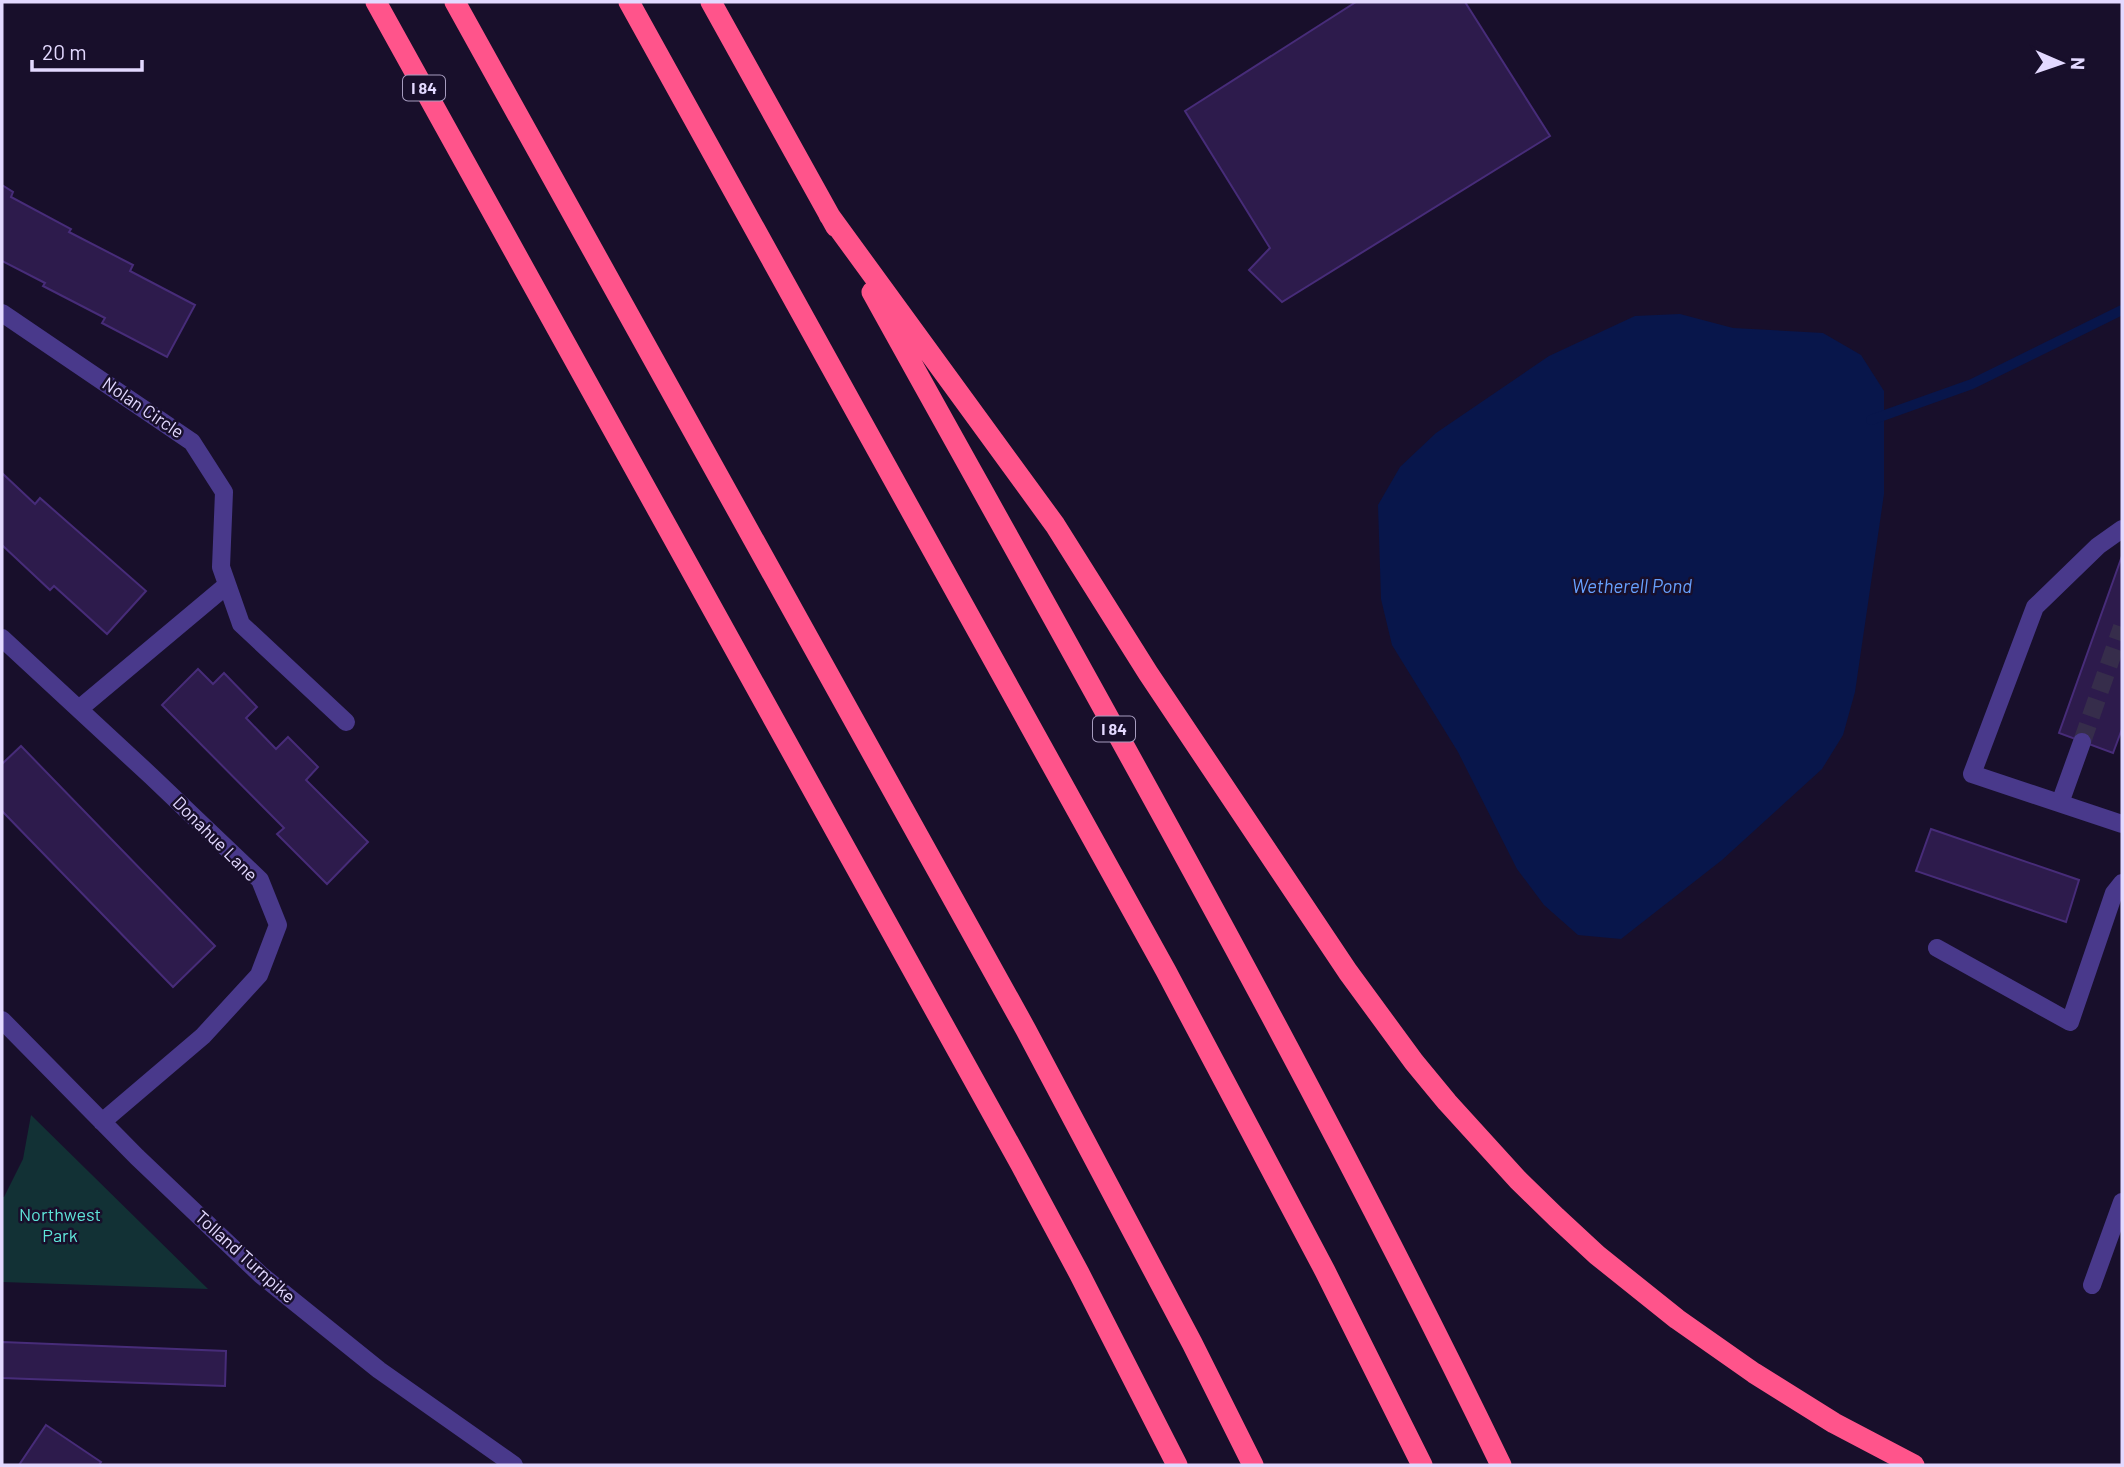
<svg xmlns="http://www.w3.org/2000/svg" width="2124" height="1467" viewBox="0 0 2124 1467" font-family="Barlow,sans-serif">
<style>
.green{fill:#123135}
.water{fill:#08164b}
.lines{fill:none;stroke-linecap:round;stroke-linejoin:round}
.stream{stroke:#08164b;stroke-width:10}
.building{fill:#2d1b4c;stroke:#472c79;stroke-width:2}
.minor-tunnel{stroke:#362d4b;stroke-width:18;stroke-dasharray:18 9;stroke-linecap:butt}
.minor{stroke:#49398b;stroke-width:18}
.highway{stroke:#ff548b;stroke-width:21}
.labels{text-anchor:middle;stroke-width:5;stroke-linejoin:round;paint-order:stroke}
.shield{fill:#180f2b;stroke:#a69cbf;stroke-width:2}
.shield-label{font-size:16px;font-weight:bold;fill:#e3d9ff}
.street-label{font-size:18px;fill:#e3d9ff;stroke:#180f2b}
.park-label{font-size:18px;fill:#5fe5d9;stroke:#180f2b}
.water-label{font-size:19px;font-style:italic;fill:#67a1ff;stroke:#180f2b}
</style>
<rect width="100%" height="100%" fill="#180f2b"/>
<path class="green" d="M 31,1115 L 208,1289 L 2,1282 L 2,1197 L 4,1197 L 23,1159 Z"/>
<path class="water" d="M 1680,314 L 1733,328 L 1823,333 L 1861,355 L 1884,391 L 1884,494 L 1855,692 L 1843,735 L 1822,769 L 1722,860 L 1621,939 L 1578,935 L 1544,905 L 1517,869 L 1458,752 L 1392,645 L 1381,599 L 1378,505 L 1400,467 L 1436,433 L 1549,356 L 1635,316 Z"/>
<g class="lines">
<path class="stream" d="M 1871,420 L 1972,384 L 2122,310"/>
</g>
<path class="building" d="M 1356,2 L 1465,2 L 1550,136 L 1282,302 L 1249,270 L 1270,248 L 1185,111 Z
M 2,185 L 13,192 L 11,197 L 71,229 L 69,232 L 133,265 L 130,271 L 195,305 L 167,357 L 102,323 L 105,318 L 43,286 L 45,283 L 2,261 Z
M 2,473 L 35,504 L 40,498 L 146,591 L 107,634 L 54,586 L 50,590 L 2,545 Z
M 2122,556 L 2122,729 L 2113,753 L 2059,733 Z
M 198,669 L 213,684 L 224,673 L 257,707 L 246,718 L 276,749 L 288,737 L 318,767 L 306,780 L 368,842 L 327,884 L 277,834 L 284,828 L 162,705 Z
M 21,746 L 215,946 L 173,987 L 2,811 L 2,764 Z
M 1931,829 L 2079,880 L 2066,922 L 1916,871 Z
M 2,1342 L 226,1351 L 225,1386 L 2,1378 Z
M 46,1425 L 101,1462 L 99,1465 L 19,1465 Z"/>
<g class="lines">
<path class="minor-tunnel" d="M 2082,742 L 2122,627"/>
<path class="minor" d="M 2,313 L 192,442 L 224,492 L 221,567 L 241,624 L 346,722
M 2122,529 L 2098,546 L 2035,607 L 1972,774 L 2122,824
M 2,638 L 151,776 L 260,880 L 278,925 L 259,975 L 203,1036 L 102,1122
M 79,709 L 227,585
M 2060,803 L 2082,742
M 1937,948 L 2070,1022 L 2114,893 L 2122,883
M 2,1020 L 137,1157 L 261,1275 L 379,1370 L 514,1465
M 2092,1285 L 2122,1202"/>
<path class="highway" d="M 376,2 L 1021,1165 L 1079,1273 L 1177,1465
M 455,2 L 1026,1030 L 1192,1343 L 1253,1465
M 629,2 L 1166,971 L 1325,1271 L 1422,1465
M 711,2 L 836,227
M 829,215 L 1055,525 L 1148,673 L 1348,972 L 1414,1062 L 1447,1102 L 1518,1180 L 1556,1217 L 1597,1255 L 1677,1319 L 1754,1373 L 1834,1423 L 1914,1465
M 872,292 C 1087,680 1308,1066 1501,1465"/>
</g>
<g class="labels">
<g class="shield">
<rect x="403" y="75.5" width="42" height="25" rx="5"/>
<rect x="1093" y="716.5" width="42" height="25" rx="5"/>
</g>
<g class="shield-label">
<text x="424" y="94">I 84</text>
<text x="1114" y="735">I 84</text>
</g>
<g class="street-label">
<text transform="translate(143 408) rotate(34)" y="6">Nolan Circle</text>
<text transform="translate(215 839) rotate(45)" y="6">Donahue Lane</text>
<text transform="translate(245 1257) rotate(42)" y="6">Tolland Turnpike</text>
</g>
<g class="park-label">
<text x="60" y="1221">Northwest<tspan x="60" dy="21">Park</tspan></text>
</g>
<g class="water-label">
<text x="1632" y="593">Wetherell Pond</text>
</g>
</g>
<rect width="2124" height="1467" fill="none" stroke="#e3d9ff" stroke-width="7"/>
<g transform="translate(2061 63) rotate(92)" stroke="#180f2b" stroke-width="5" paint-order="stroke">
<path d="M0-5L12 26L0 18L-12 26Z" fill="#e3d9ff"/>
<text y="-10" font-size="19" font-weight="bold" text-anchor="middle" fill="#e3d9ff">N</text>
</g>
<path d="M32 60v10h110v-10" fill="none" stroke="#e3d9ff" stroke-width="3.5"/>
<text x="42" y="60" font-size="21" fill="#e3d9ff" stroke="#180f2b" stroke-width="5" paint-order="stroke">20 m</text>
</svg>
